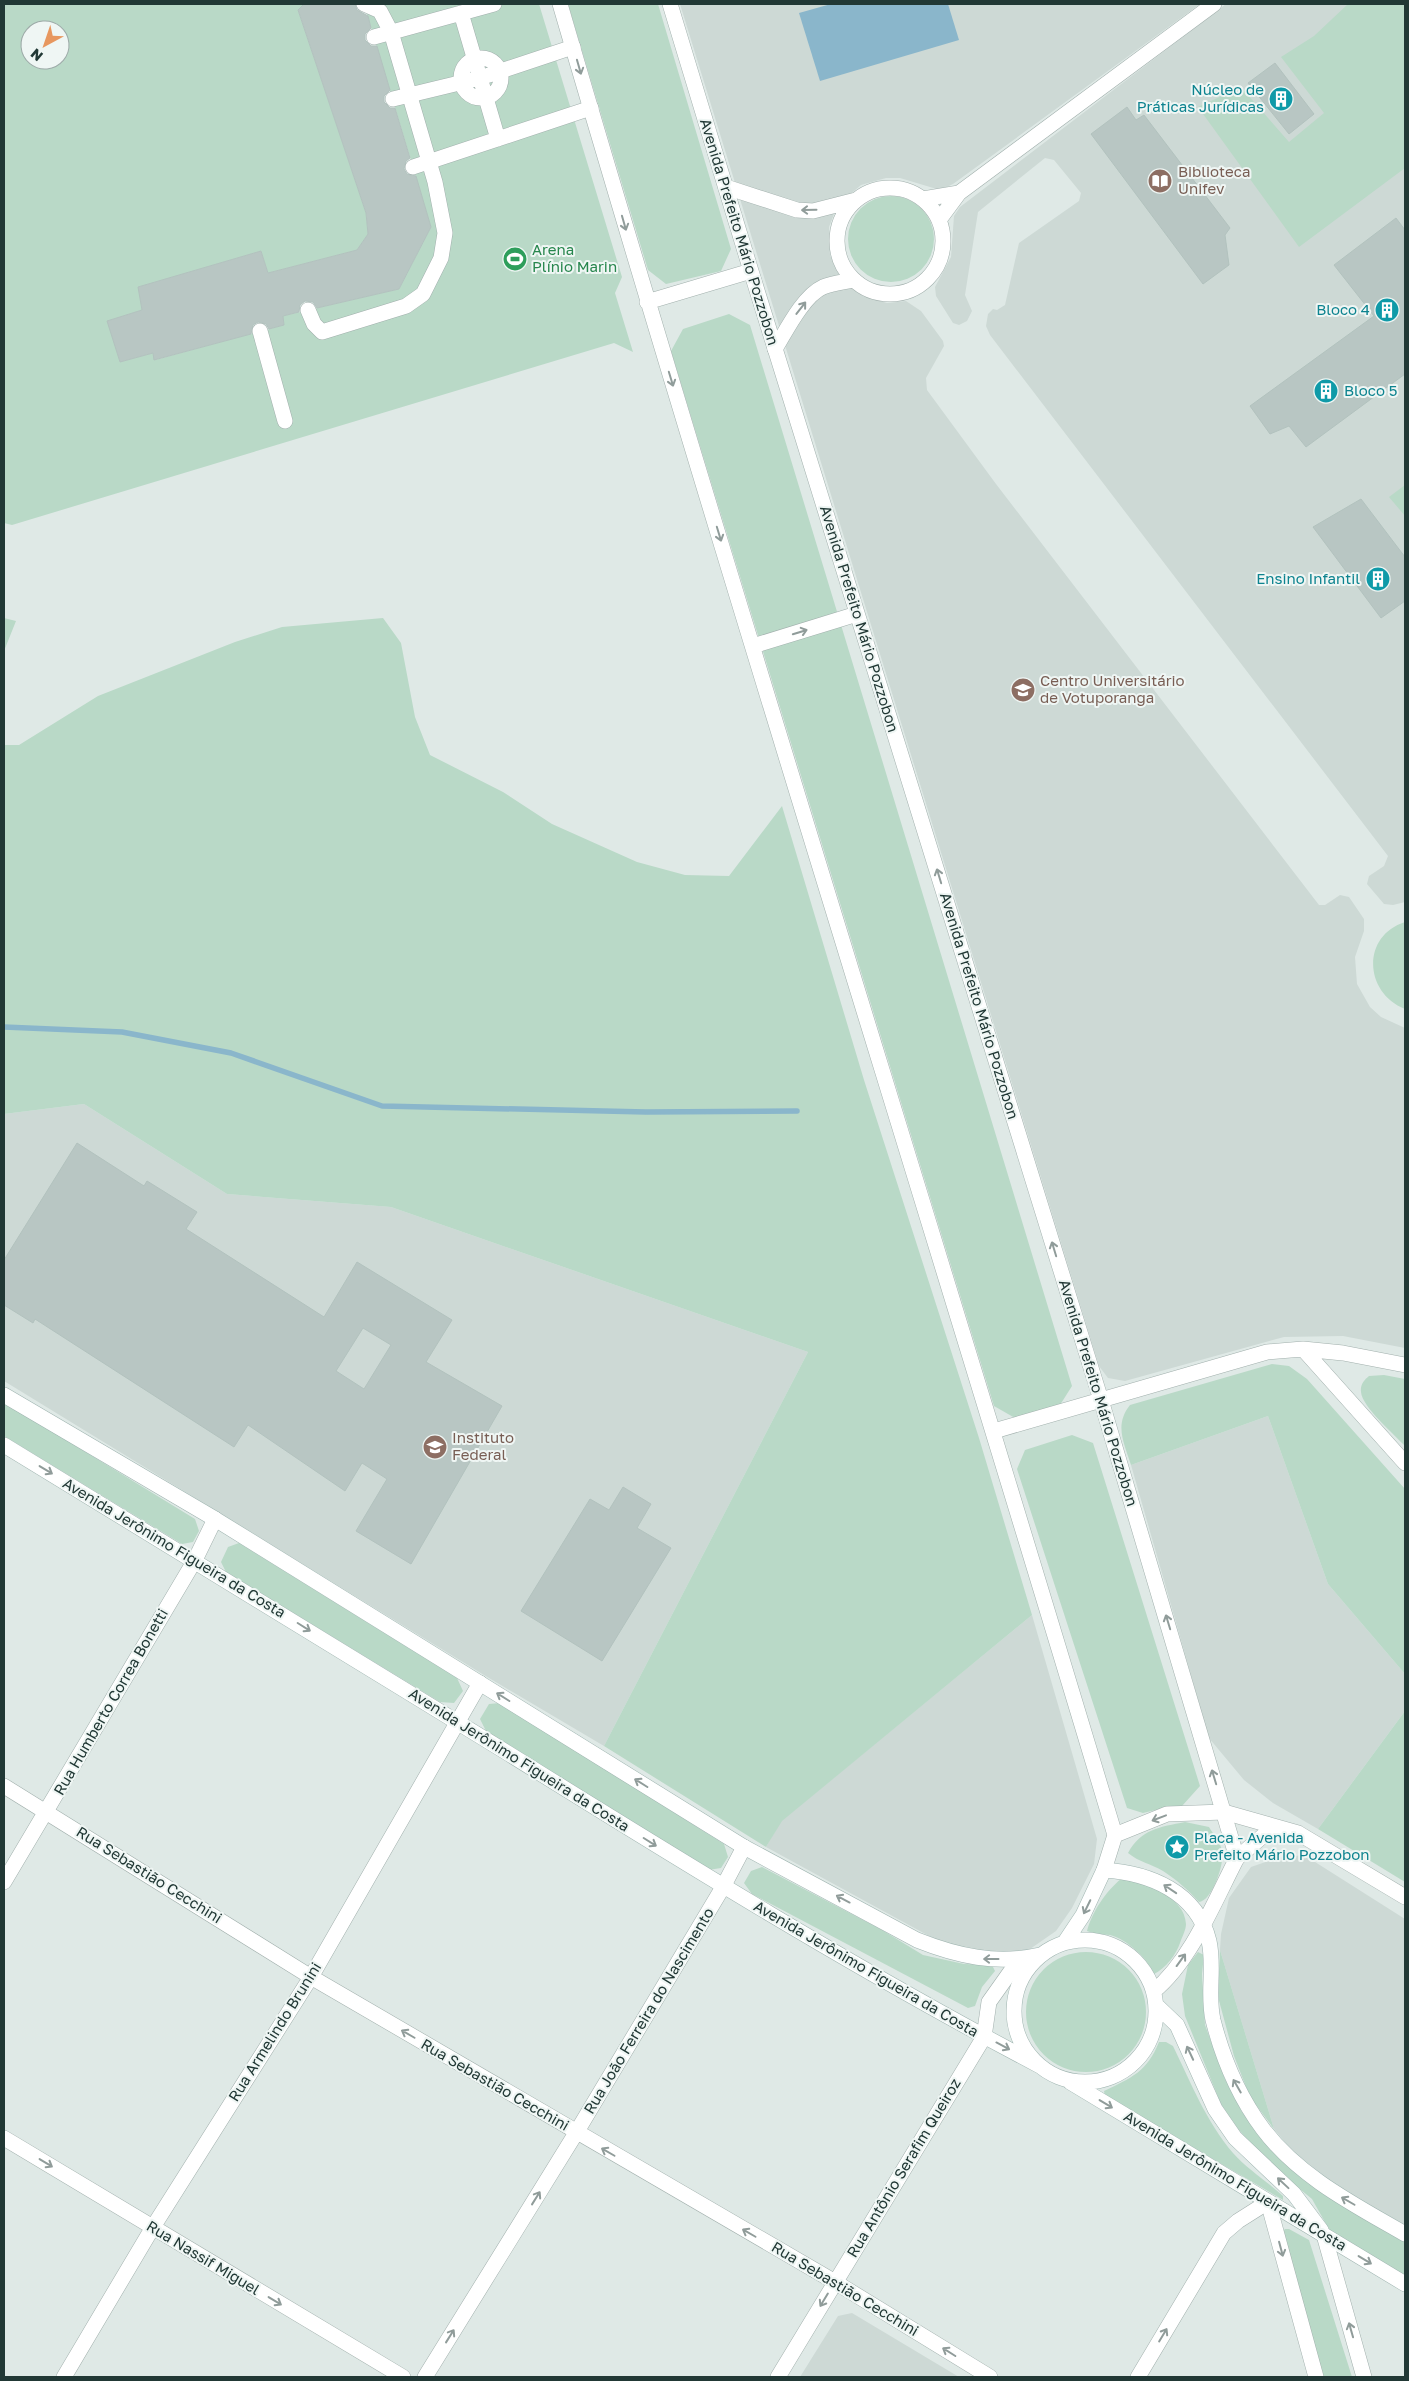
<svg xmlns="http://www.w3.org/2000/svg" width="1409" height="2381" viewBox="0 0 1409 2381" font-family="'Golos Text',sans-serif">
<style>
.built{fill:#cdd9d5}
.green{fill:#b9d9c7;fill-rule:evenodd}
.water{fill:#8ab6cb}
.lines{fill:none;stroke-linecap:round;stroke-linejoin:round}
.stream{stroke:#8ab6cb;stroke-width:5.5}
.building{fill:#b8c6c3;stroke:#b2c2be;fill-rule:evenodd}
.pedestrian-casing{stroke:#a2b0ad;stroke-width:16}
.minor-casing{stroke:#a2b0ad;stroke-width:16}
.tertiary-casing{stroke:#a2b0ad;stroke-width:16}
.secondary-casing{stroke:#9fb4b0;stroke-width:16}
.pedestrian{stroke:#fff;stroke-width:15}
.minor{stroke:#fff;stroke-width:15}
.tertiary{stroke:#fff;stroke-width:15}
.secondary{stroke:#fff;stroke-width:15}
.oneway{stroke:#909c9a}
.labels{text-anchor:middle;stroke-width:4;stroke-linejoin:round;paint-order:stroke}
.culture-label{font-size:15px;fill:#0d838f;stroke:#eff6f4;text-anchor:end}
.education-label{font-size:15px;fill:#785e54;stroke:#eff6f4;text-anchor:start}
.street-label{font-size:15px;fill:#213835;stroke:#eff6f4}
.leisure-label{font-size:15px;fill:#27864d;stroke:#eff6f4;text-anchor:start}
</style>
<rect width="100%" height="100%" fill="#dfe9e6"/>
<path class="built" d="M 680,4 L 1200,4 L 953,184 L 940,190 L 900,178 L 886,178 L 861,185 L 840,203 L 834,214 L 829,227 L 830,255 L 842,279 L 863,296 L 887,303 L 906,301 L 921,311 L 943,341 L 944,346 L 926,378 L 927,390 L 996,484 L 1319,905 L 1325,905 L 1340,895 L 1349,897 L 1364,919 L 1364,931 L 1355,957 L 1357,984 L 1370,1007 L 1381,1017 L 1405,1028 L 1405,1348 L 1343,1336 L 1284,1337 L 1125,1381 L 1108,1378 L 1099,1366 Z
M 1226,4 L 1405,4 L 1405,902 L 1393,905 L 1384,904 L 1367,884 L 1369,876 L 1384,866 L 1388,856 L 990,335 L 986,326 L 988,314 L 993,309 L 997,310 L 1005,305 L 1019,243 L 1079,201 L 1081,193 L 1054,160 L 1045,158 L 978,212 L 965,295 L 972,311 L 967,321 L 959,325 L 953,323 L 936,296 L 935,287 L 951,257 L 954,216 L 960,207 Z
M 84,1104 L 227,1194 L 391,1207 L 808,1352 L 604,1746 L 484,1675 L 4,1381 L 4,1114 Z
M 1268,1416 L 1328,1584 L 1405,1674 L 1405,1711 L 1318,1829 L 1273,1803 L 1244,1780 L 1209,1738 L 1131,1465 Z
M 1032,1615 L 1097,1839 L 1094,1864 L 1072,1908 L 1056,1931 L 1030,1949 L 1002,1953 L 951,1948 L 766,1847 L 781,1821 Z
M 1304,1855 L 1405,1919 L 1405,2225 L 1343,2190 L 1299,2159 L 1274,2129 L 1220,1950 L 1221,1934 L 1229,1898 L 1251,1867 L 1277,1858 Z
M 852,2313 L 959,2377 L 800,2377 L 838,2316 Z"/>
<path class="green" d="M 4,4 L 304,4 L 298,10 L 366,213 L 368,234 L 357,250 L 268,273 L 261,251 L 139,287 L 142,310 L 108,321 L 120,362 L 153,353 L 155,360 L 284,325 L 283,316 L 399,289 L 431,227 L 364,4 L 539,4 L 622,277 L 615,293 L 633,352 L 614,343 L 12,525 L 4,523 ZM 30,30 L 60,30 L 60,60 L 30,60 Z
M 568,4 L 658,4 L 731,249 L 721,271 L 666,284 L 648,270 Z
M 1348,4 L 1405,4 L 1405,168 L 1299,247 L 1198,107 L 1241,87 L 1289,142 L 1324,113 L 1281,57 L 1314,36 Z
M848 239a43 43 0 1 1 86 0a43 43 0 1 1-86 0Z
M 729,314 L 750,325 L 1072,1386 L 1060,1405 L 1015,1418 L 994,1406 L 671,351 L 683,329 Z
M 1405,485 L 1405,516 L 1389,497 Z
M 4,618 L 16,621 L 4,651 Z
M 383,618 L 401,643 L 415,717 L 430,755 L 503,792 L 552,824 L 637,862 L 685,875 L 729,876 L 782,806 L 864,1080 L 979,1438 L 1032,1615 L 782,1821 L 766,1847 L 604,1746 L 808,1352 L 391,1207 L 227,1194 L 84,1104 L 4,1114 L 4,745 L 19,745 L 98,696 L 235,642 L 282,627 Z
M 1405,922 L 1405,1009 C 1364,993 1361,936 1405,922 Z
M 1272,1364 L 1289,1366 L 1307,1379 L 1405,1489 L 1405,1674 L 1328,1584 L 1268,1416 L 1131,1465 C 1124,1443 1114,1425 1130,1405 Z
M 1384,1375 L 1405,1379 L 1405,1446 C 1395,1435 1362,1407 1361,1392 C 1360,1385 1364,1380 1369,1376 Z
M 4,1402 L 195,1519 L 199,1531 L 193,1542 L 182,1544 L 4,1436 Z
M 1072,1435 L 1093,1443 L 1200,1786 L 1182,1806 L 1164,1808 L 1143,1813 L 1127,1808 L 1017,1469 L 1025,1450 Z
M 239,1543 L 457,1678 L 463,1691 L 454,1703 L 440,1702 L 226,1572 L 221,1562 L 228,1547 Z
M 500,1703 L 724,1844 L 728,1857 L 721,1868 L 708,1870 L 486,1731 L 480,1719 L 489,1704 Z
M 1405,1711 L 1405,1882 L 1318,1829 Z
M 1185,1822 L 1209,1827 C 1213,1834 1221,1843 1222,1851 C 1225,1863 1212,1901 1199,1902 C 1188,1890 1177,1880 1163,1871 C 1151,1864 1139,1862 1128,1853 C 1141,1829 1160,1827 1185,1822 Z
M 762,1867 L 882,1930 L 923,1955 L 964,1964 L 992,1965 L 995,1971 L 982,1987 L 975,2006 L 968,2008 L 752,1894 L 744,1883 L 751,1871 Z
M 1121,1879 C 1143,1881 1185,1896 1186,1924 C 1186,1930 1182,1937 1180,1943 C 1176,1955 1166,1968 1154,1974 C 1148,1959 1127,1939 1110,1935 C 1102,1934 1095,1934 1087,1931 C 1092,1912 1106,1891 1121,1879 Z
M 1220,1950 L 1274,2129 L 1250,2097 L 1234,2056 L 1218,1997 Z
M 1198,1952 L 1204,1955 L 1202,1974 L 1205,2025 L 1225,2079 L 1242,2112 L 1260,2137 L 1405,2241 L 1405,2276 L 1330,2231 L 1312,2199 L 1267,2162 L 1239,2130 L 1221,2104 L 1185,2016 L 1182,1994 L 1188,1965 Z
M1026 2012a60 60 0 1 1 120 0a60 60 0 1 1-120 0Z
M 1159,2042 L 1166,2042 L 1173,2046 C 1191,2083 1206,2121 1233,2153 C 1247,2169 1267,2181 1283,2196 L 1283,2200 L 1105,2096 L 1104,2091 C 1131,2078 1147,2072 1159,2042 Z
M 1285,2229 L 1289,2229 L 1309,2240 L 1352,2377 L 1323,2377 L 1282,2232 Z"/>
<path class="water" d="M 831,4 L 948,4 L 959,40 L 820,81 L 799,13 Z"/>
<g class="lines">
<path class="stream" d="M 4,1027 L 122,1032 L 231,1053 L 382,1106 L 646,1112 L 797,1111"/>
</g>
<path class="building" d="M 304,4 L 355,4 L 357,10 L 368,16 L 371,28 L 365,34 L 365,40 L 371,46 L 377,46 L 390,90 L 384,96 L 384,102 L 390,108 L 395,108 L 410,158 L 406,161 L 404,169 L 407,174 L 416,176 L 431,227 L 399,289 L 317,308 L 313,302 L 305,301 L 300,305 L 299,312 L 283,316 L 284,325 L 269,329 L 266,324 L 258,322 L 253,325 L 251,334 L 154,360 L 153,353 L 120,362 L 107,321 L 142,310 L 138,287 L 261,251 L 268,273 L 357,250 L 368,234 L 366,213 L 298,10 Z
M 1275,63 L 1314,114 L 1289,134 L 1248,83 Z
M 1127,107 L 1136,120 L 1144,115 L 1230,228 L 1225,235 L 1229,265 L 1203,284 L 1091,134 Z
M 1396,218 L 1405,230 L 1405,374 L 1306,447 L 1289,426 L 1270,434 L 1250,406 L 1374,316 L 1334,265 Z
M 1361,499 L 1405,557 L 1405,601 L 1381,618 L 1313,527 Z
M 77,1143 L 144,1186 L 147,1181 L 197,1212 L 186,1229 L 324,1317 L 357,1262 L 452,1320 L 426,1362 L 502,1406 L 411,1564 L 356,1531 L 387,1479 L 362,1463 L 345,1491 L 248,1425 L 234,1447 L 35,1319 L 33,1323 L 4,1305 L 4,1260 ZM 363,1328 L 391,1345 L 364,1389 L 336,1371 Z
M 623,1487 L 651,1504 L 637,1528 L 671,1548 L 602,1661 L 521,1611 L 590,1499 L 609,1510 Z"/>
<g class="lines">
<defs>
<path id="pedestrian" d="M 461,13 L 498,139
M 374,37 L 494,4
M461 78a20 20 0 1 1 40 0a20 20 0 1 1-40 0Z
M 393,99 L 480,78 L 573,47
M 413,167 L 591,108
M 308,310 L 314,324 L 322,332 L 406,306 L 423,294 L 441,258 L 445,233 L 435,182 L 391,32 L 380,11 L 364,4
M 260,331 L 285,421"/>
<path id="minor" d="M 726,187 L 797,210 L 813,211 L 856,200
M837 241a53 53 0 1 1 106 0a53 53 0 1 1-106 0Z
M 923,199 L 959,193
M 939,220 L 959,193 L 1214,4
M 775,349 C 786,331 803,296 823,287 C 833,283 845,282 854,280
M 1303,1349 L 1405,1463
M 1101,1400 L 1267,1352 L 1303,1349 L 1343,1353 L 1405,1365
M 4,1786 L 311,1977 L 835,2282 L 990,2377
M 1224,1812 L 1298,1833 L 1405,1897
M 1237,1858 L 1264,1835 L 1287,1834
M 4,1882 L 195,1560 L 215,1519
M 4,2138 L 403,2377
M 64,2377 L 153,2227 L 311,1977 L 480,1683
M 425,2377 L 576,2133 L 723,1887 L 744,1847
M 778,2377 L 984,2037 L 989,2002 L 1011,1971 L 1028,1968
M 1138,2377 L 1224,2233 L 1238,2221 L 1268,2202"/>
<path id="tertiary" d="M 560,4 C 739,616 932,1224 1115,1835 L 1104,1870
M 670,4 L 751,271 L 1101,1400 L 1237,1858 C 1215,1900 1191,1961 1154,1991
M 647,302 L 751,271
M 753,646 L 857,614
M 994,1431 L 1101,1400
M 1115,1835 L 1167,1814 L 1224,1812
M 1268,2202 L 1316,2377
M 1324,2235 L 1364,2377"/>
<path id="secondary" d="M 4,1395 L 215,1519 L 744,1847 L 917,1940 C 957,1956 997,1965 1040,1955
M 4,1445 C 172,1546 339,1649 506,1752 C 681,1861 857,1970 1040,2066
M1014 2011a71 71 0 1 1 142 0a71 71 0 1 1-142 0Z
M 1065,1942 L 1083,1915 L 1104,1870 C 1150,1873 1197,1892 1209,1941 C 1215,1967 1207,1994 1213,2020 C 1223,2059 1239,2097 1263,2129 C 1299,2177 1355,2205 1405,2234
M 1156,2005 L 1177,2025 L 1215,2109 L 1235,2138 L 1294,2194 L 1321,2230
M 1070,2082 L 1405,2284"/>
</defs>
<use href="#pedestrian" class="pedestrian-casing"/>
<use href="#minor" class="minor-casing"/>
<use href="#tertiary" class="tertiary-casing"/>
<use href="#secondary" class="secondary-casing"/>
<use href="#pedestrian" class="pedestrian"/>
<use href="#minor" class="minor"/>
<use href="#tertiary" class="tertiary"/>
<use href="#secondary" class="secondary"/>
</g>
<defs><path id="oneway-shaft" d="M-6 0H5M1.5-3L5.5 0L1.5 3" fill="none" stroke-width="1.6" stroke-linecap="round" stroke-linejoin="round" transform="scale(1.25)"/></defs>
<g class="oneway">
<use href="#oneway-shaft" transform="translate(579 67) rotate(74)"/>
<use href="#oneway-shaft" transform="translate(809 210) rotate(179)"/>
<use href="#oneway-shaft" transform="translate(624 223) rotate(74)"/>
<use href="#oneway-shaft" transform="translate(801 308) rotate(-52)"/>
<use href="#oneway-shaft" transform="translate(671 379) rotate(73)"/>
<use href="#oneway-shaft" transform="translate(719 534) rotate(73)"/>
<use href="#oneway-shaft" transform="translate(800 632) rotate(-17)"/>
<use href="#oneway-shaft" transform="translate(939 876) rotate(-107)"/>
<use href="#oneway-shaft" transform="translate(1054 1249) rotate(-107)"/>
<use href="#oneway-shaft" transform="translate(46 1470) rotate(31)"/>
<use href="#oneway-shaft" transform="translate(1168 1622) rotate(-107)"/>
<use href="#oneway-shaft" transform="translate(304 1627) rotate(32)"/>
<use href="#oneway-shaft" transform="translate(503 1697) rotate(-148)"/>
<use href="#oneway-shaft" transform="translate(1214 1777) rotate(-107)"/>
<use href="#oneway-shaft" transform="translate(641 1783) rotate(-148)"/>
<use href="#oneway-shaft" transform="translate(1159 1818) rotate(159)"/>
<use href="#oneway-shaft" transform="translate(650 1842) rotate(32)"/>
<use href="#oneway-shaft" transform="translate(1170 1889) rotate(-146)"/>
<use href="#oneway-shaft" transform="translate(843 1899) rotate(-152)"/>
<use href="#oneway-shaft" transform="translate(1087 1907) rotate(116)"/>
<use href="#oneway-shaft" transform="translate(991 1959) rotate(-180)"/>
<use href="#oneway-shaft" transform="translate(1181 1960) rotate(-54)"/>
<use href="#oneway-shaft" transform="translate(408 2034) rotate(-150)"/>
<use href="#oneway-shaft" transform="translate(1003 2046) rotate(28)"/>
<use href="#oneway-shaft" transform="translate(1190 2053) rotate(-115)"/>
<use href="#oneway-shaft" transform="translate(1237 2086) rotate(-120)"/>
<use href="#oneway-shaft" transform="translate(1106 2104) rotate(31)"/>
<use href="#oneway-shaft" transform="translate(608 2152) rotate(-150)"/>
<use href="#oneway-shaft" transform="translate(46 2163) rotate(31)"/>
<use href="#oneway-shaft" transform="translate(1283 2183) rotate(-137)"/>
<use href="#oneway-shaft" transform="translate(536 2198) rotate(-58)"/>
<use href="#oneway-shaft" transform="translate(1348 2201) rotate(-150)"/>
<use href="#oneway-shaft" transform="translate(749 2233) rotate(-150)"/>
<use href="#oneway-shaft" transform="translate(1281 2249) rotate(75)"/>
<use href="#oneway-shaft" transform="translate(1365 2260) rotate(31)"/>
<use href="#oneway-shaft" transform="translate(824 2300) rotate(121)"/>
<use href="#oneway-shaft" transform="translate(275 2301) rotate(31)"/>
<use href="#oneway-shaft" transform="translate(1351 2330) rotate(-106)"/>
<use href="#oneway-shaft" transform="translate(1163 2335) rotate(-59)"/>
<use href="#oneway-shaft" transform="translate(450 2336) rotate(-58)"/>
<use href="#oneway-shaft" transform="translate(949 2352) rotate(-148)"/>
</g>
<defs>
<symbol id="building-disc" viewBox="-11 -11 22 22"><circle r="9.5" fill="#0f9aa8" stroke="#eff6f4"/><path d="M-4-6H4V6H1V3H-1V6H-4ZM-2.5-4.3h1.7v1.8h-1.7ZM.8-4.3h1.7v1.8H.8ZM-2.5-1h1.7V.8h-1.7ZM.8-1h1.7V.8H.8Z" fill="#fff"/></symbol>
<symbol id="library-disc" viewBox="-11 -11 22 22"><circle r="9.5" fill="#8d6e63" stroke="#eff6f4"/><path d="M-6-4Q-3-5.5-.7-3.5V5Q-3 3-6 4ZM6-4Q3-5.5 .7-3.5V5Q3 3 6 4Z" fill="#fff"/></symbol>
<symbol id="stadium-disc" viewBox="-11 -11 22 22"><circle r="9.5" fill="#2e9e5b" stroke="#eff6f4"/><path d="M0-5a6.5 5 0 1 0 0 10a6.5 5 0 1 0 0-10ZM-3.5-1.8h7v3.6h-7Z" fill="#fff"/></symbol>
<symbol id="university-disc" viewBox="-11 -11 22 22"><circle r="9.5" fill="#8d6e63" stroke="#eff6f4"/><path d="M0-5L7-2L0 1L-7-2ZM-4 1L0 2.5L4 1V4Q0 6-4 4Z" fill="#fff"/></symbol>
<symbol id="sight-disc" viewBox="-11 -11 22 22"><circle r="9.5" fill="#0f9aa8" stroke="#eff6f4"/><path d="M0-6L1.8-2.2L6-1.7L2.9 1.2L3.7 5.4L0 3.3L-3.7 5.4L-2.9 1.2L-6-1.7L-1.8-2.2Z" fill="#fff"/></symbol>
</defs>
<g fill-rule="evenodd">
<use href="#building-disc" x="1267" y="85" width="28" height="28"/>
<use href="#library-disc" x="1146" y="167" width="28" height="28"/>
<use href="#stadium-disc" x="501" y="245" width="28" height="28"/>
<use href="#building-disc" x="1373" y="296" width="28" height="28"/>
<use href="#building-disc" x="1312" y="377" width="28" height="28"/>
<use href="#building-disc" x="1364" y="565" width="28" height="28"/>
<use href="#university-disc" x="1009" y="676" width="28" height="28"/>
<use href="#university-disc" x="421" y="1433" width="28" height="28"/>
<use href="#sight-disc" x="1163" y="1833" width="28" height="28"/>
</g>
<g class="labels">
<g class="culture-label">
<text x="1264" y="95">Núcleo de<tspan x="1264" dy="17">Práticas Jurídicas</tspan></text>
<text x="1370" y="315">Bloco 4</text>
<text x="1344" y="396" text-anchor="start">Bloco 5</text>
<text x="1360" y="584">Ensino Infantil</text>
<text x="1194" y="1843" text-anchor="start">Placa - Avenida<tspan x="1194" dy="17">Prefeito Mário Pozzobon</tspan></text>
</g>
<g class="education-label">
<text x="1178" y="177">Biblioteca<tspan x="1178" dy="17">Unifev</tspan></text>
<text x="1040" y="686">Centro Universitário<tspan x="1040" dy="17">de Votuporanga</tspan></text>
<text x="452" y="1443">Instituto<tspan x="452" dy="17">Federal</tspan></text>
</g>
<g class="street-label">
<text transform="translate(739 232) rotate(73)" y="5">Avenida Prefeito Mário Pozzobon</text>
<text transform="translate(859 619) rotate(73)" y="5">Avenida Prefeito Mário Pozzobon</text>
<text transform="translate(979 1006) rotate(73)" y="5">Avenida Prefeito Mário Pozzobon</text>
<text transform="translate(1098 1393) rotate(73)" y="5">Avenida Prefeito Mário Pozzobon</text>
<text transform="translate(174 1548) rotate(31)" y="5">Avenida Jerônimo Figueira da Costa</text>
<text transform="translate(111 1702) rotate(-60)" y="5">Rua Humberto Correa Bonetti</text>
<text transform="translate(519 1760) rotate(32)" y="5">Avenida Jerônimo Figueira da Costa</text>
<text transform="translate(149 1875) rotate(32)" y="5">Rua Sebastião Cecchini</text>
<text transform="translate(866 1969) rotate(30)" y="5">Avenida Jerônimo Figueira da Costa</text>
<text transform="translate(649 2011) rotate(-59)" y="5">Rua João Ferreira do Nascimento</text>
<text transform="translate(275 2032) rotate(-58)" y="5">Rua Armelindo Brunini</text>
<text transform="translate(495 2085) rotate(30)" y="5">Rua Sebastião Cecchini</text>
<text transform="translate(904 2168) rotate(-59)" y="5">Rua Antônio Serafim Queiroz</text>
<text transform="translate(1235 2181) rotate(31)" y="5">Avenida Jerônimo Figueira da Costa</text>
<text transform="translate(203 2258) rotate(31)" y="5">Rua Nassif Miguel</text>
<text transform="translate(845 2289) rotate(31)" y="5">Rua Sebastião Cecchini</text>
</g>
<g class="leisure-label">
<text x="532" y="255">Arena<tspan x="532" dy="17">Plínio Marin</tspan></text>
</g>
</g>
<rect width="1409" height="2381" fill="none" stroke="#213835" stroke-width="10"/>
<g transform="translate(45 45) rotate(220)"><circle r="24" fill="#eff6f4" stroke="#9daaa8"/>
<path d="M0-4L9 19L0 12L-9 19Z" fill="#e7975f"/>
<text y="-8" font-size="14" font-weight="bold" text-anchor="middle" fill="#213835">N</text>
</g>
</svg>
